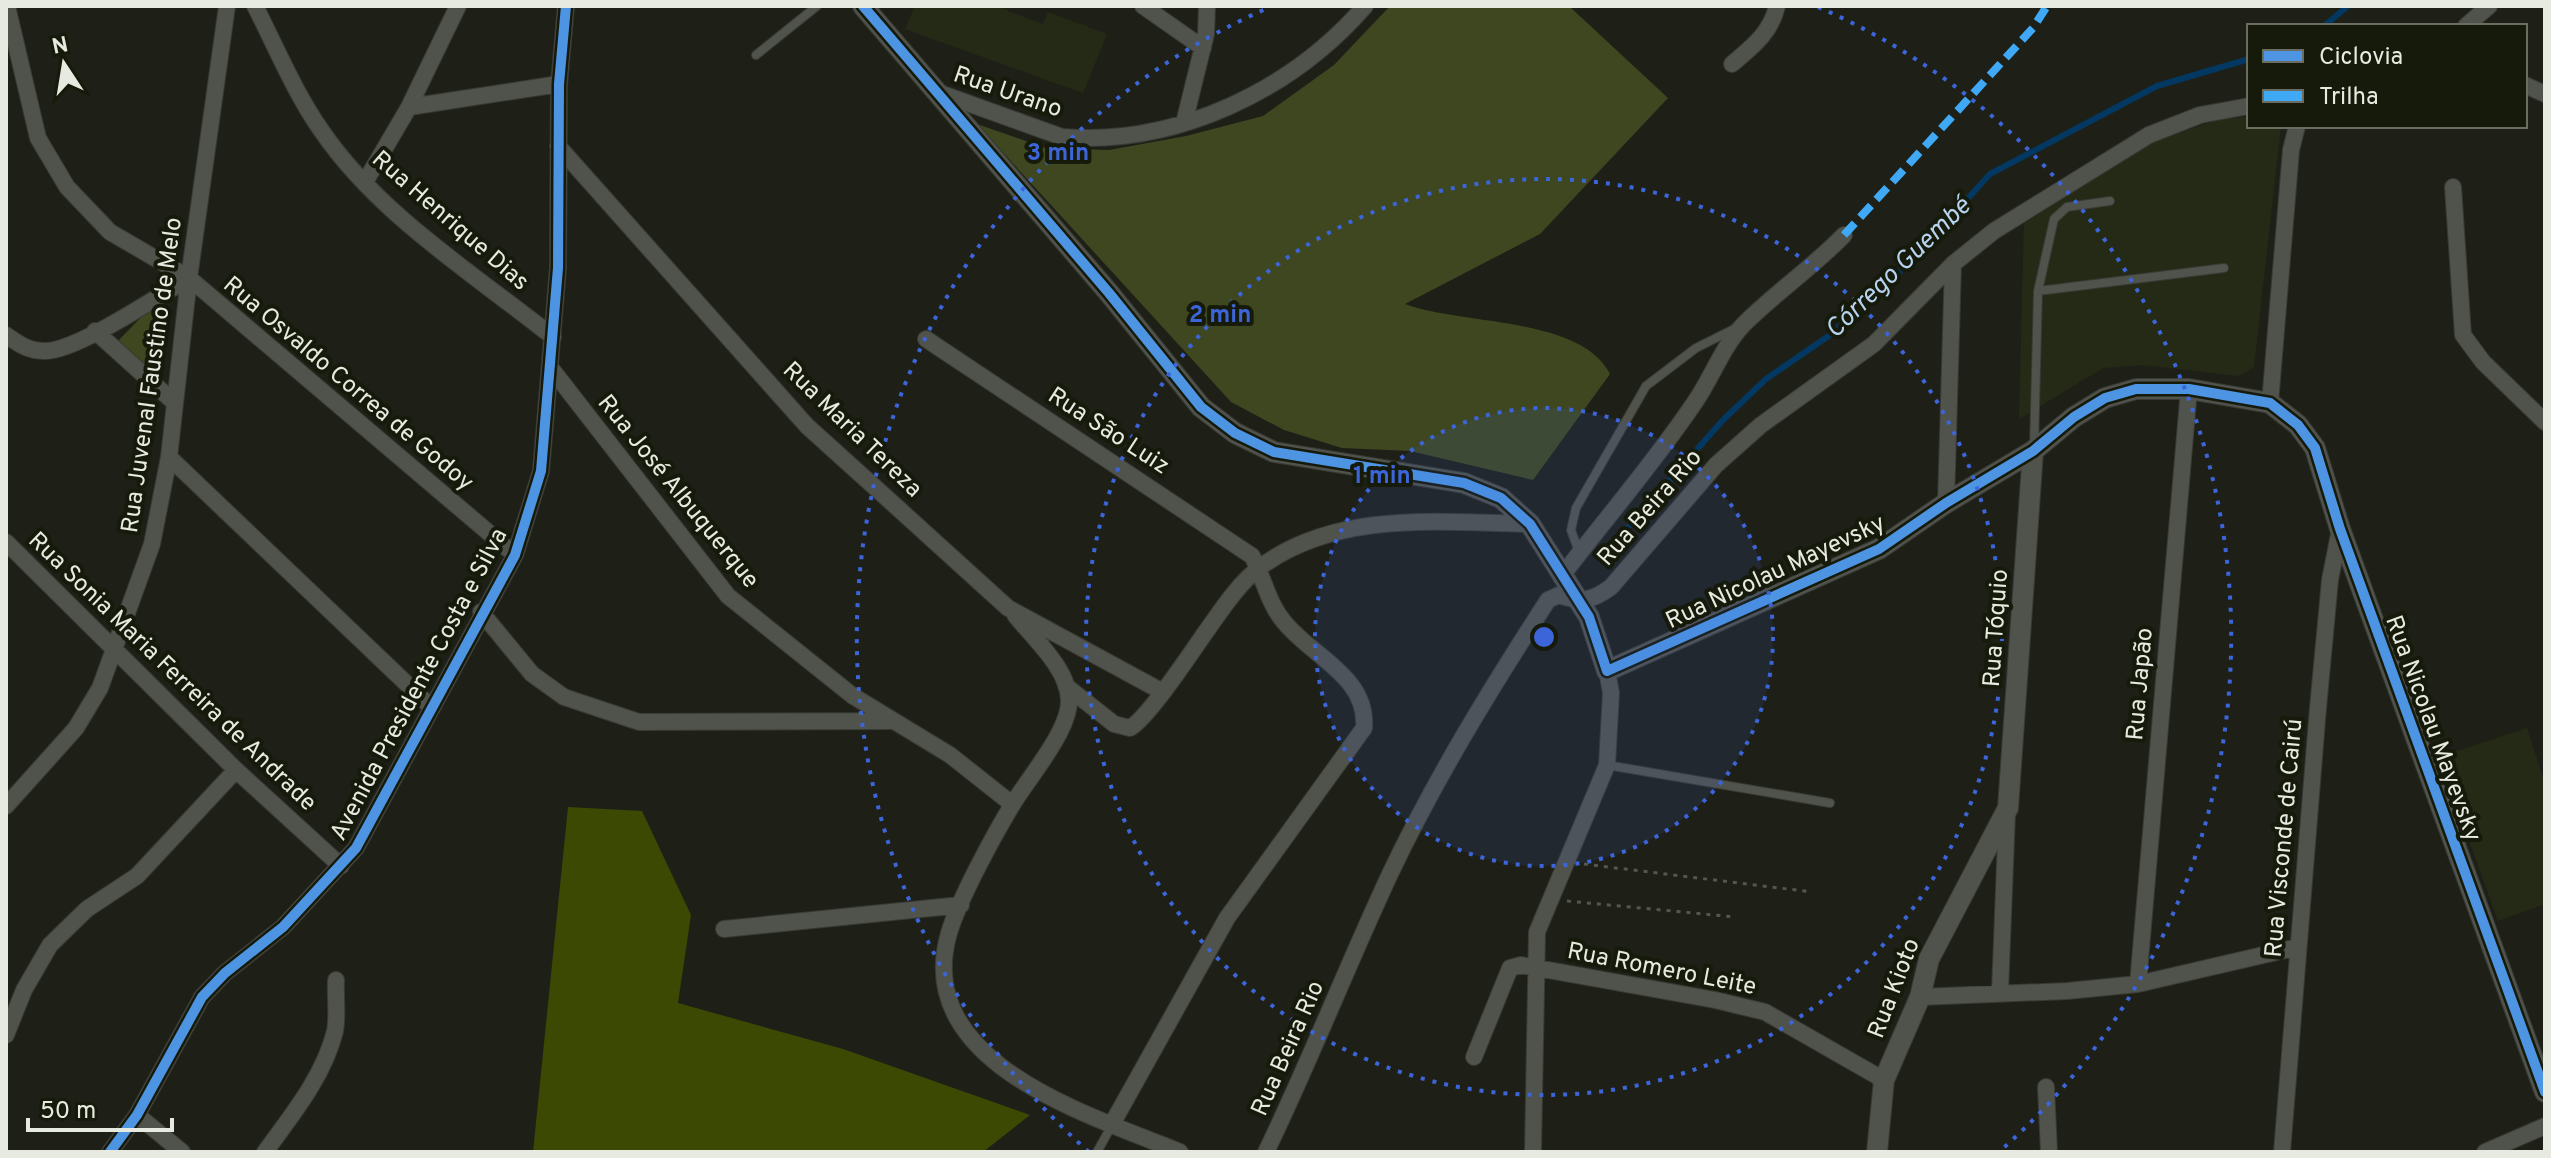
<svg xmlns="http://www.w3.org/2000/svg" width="2551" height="1158" viewBox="0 0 2551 1158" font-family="Overpass,sans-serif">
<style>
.built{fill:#252a16}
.green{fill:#3e4720}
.forest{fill:#3c4903}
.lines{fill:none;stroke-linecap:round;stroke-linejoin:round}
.stream{stroke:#033862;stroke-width:6}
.service-casing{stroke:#383a34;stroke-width:10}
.minor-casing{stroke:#383a34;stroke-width:18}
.tertiary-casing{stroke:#383a34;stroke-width:22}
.path{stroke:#545650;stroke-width:3;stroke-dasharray:4 6;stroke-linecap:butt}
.service{stroke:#50524c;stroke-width:8}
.minor{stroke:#50524c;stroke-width:16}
.tertiary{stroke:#50524c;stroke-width:20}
.quiet{stroke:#3fa9f5;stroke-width:8;stroke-dasharray:16 8;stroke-linecap:butt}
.cycleway-casing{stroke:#161a0b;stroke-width:15}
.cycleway{stroke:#4d94e3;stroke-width:10}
.ring{fill:none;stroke:#3b65d9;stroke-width:4;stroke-dasharray:4 8}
.labels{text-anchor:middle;stroke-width:8;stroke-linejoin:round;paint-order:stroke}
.street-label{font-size:24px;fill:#e7eae0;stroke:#161a0b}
.water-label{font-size:26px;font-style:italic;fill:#b7d3f0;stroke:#161a0b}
.centre{fill:#3b65d9;stroke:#161a0b;stroke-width:4}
.ring-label{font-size:24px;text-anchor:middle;font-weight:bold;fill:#3b65d9;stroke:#161a0b;stroke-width:8;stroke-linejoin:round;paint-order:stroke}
</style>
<rect width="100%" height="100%" fill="#1e2018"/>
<path class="built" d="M 915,6 L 995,6 L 1043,24 L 1048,12 L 1107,34 L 1083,93 L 905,29 Z
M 2249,117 L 2249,126 L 2281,126 L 2254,367 L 2239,376 L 2143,365 L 2103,368 L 2019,419 L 2024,223 L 2155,141 L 2220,119 Z
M 2527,728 L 2545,784 L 2545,904 L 2498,921 L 2439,757 Z"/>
<path class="green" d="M 1390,6 L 1569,6 L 1668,98 L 1540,234 L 1405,304 C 1459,325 1581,316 1610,374 L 1533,480 L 1410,451 L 1342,448 L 1284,430 L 1231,402 L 977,124 L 1046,148 L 1109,150 L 1186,136 L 1263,116 L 1334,65 Z
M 153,305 L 162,306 L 156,383 L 114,345 Z"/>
<path class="forest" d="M 568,807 L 642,811 L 691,915 L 678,1003 L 843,1049 L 1030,1115 L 983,1152 L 533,1152 Z"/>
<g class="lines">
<path class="stream" d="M 2324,26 L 2348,6
M 1601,558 L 1723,420 L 1766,379 L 1830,335 L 1912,260 L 1990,174 L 2157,86 L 2249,59"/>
<defs>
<path id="service" d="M 756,55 L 817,6
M 2038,291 L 2054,219 L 2067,207 L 2110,201
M 2034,447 L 2038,291 L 2224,268
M 1579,552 L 1571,530 L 1576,508 L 1646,386 L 1696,348 L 1736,328
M 1607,765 L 1830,803
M 1097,1152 L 1112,1125"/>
<path id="minor" d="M 7,6 L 38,138 L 67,187 L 110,232 L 189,278 L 515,555
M 255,6 C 276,47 295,93 321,130 C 378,214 474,274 553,337
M 1143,6 L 1203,48
M 2466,26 L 2489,6
M 1732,64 C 1752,47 1771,33 1777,6
M 2525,85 L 2545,94
M 937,92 L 1062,137 C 1176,146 1291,91 1365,6
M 409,107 L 559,84
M 1184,123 L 1206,34 L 1207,6
M 558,146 L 807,426 L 900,510 L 1008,608 L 1161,691
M 365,182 L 409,107 L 458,6
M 2453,187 L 2463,335 L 2483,362 L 2545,422
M 95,331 L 175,403
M 6,335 C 19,344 28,351 45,351 C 77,351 158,296 189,278
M 926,339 L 1252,556 C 1264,578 1268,604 1285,623 C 1314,658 1368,677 1364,728 L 1227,918 L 1112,1124
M 550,367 L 728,596 L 853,696 L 950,755 L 1012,804
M 2270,403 L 2291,150 L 2297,126
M 169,457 L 431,707
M 1946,503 L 1953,264
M 6,542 L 236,770 L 341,866
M 1561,577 C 1606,518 1654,463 1695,402 C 1713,376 1722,347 1744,324 C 1775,293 1813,267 1844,235
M 481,612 L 532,674 L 564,697 L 639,722 L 891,721
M 1015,615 C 1033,638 1069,669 1069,701 C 1069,731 1030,776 1014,802 C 995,833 959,899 949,933 C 911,1063 1090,1115 1180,1152
M 1066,686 L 1114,724 L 1130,728 C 1148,718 1191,653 1205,633 C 1220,612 1238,584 1259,568 C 1336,510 1440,522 1530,524
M 6,806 L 76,728 L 100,688 L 152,544 L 169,457 L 189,278 L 227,6
M 724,929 L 961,905
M 2138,984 L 2189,389
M 2000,991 L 2007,813
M 1920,997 L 2067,991 L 2138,984 L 2298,947
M 6,1035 L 24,990 L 50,945 L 87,909 L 137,876 L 236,770
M 1474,1057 L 1510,968 L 1521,965 L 1715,1000 L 1765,1012 L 1884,1080
M 2046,1087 L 2049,1152
M 137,1115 L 182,1152
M 110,1152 L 137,1115 L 202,997 L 225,973 L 283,927 L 356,848 L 515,555 L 541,471 L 558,268 L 559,84 L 566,6
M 265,1152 C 292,1115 324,1076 335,1031 C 338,1015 335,996 336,980
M 1266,1152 C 1310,1061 1347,966 1390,874 C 1435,779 1491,688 1548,600 L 1559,595 C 1581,603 1592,601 1611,587 L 1716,465 L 1761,425 L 1874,344 L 1953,264 L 1994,231 L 2149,135 L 2200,115 L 2249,106
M 1533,1152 L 1537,932 L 1607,765 L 1611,693 L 1607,671
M 2282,1152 L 2318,708 L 2330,580 L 2340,529
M 2485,1152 L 2545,1126"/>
<path id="tertiary" d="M 863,6 L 1109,293 L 1201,407 L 1235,433 L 1274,452 L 1464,483 L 1501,498 L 1530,524 L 1589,617 L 1607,671 L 1879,549 L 1946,503 L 2033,451 L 2074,417 L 2105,398 L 2136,389 L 2189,389 L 2270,403 L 2298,425 L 2315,448 L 2340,529 L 2545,1092
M 1877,1152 L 1884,1080 L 1920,997 L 1929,959 L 2008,808 L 2033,451"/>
</defs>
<use href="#service" class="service-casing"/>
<use href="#minor" class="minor-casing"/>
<use href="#tertiary" class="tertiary-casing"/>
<path class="path" d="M 1584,864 L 1812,892
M 1567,901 L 1735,917
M 6,1150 L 8,1152"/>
<use href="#service" class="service"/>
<use href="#minor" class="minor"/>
<use href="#tertiary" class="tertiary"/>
<path class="quiet" d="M 1844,235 L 2033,28 L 2047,6"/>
<defs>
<path id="cycleway" d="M 863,6 L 1109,293 L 1201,407 L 1235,433 L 1274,452 L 1464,483 L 1501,498 L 1530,524 L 1589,617 L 1607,671 L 1879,549 L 1946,503 L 2033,451 L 2074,417 L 2105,398 L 2136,389 L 2189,389 L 2270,403 L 2298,425 L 2315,448 L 2340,529 L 2545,1092
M 110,1152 L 137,1115 L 202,997 L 225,973 L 283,927 L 356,848 L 515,555 L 541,471 L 558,268 L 559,84 L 566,6"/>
</defs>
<use href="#cycleway" class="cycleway-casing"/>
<use href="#cycleway" class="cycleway"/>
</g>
<circle cx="1544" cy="637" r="229" fill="#3b65d9" fill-opacity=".12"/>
<g class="ring">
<circle cx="1544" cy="637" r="229"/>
<circle cx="1544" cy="637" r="458"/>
<path d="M1089 1152A687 687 0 0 1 1270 7M1818 7A687 687 0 0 1 1999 1152"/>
</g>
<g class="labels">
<g class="street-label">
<text transform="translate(1008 91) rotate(19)" y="8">Rua Urano</text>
<text transform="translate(451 220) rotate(41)" y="8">Rua Henrique Dias</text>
<text transform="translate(151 375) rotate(-82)" y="8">Rua Juvenal Faustino de Melo</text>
<text transform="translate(349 383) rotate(40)" y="8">Rua Osvaldo Correa de Godoy</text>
<text transform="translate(853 429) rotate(44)" y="8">Rua Maria Tereza</text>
<text transform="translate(1109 430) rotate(33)" y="8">Rua São Luiz</text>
<text transform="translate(679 491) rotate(51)" y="8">Rua José Albuquerque</text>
<text transform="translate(1649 507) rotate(-49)" y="8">Rua Beira Rio</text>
<text transform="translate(1775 571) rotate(-25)" y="8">Rua Nicolau Mayevsky</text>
<text transform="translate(1995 628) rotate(-86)" y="8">Rua Tóquio</text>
<text transform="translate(173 671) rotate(44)" y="8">Rua Sonia Maria Ferreira de Andrade</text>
<text transform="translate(418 684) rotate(-62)" y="8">Avenida Presidente Costa e Silva</text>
<text transform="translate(2139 684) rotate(-85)" y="8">Rua Japão</text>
<text transform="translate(2434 728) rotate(70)" y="8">Rua Nicolau Mayevsky</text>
<text transform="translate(2283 838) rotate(-85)" y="8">Rua Visconde de Cairú</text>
<text transform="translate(1662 968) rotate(11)" y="8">Rua Romero Leite</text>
<text transform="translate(1893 988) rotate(-69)" y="8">Rua Kioto</text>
<text transform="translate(1287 1048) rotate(-66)" y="8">Rua Beira Rio</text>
</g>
<g class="water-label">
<text transform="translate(1897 267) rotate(-44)" y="9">Córrego Guembé</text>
</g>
</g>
<circle cx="1544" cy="637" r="12" class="centre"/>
<g class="ring-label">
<text x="1058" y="160">3 min</text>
<text x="1220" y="322">2 min</text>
<text x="1382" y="483">1 min</text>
</g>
<rect width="2551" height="1158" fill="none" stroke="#e7eae0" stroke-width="16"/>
<rect x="2247" y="24" width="280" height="104" fill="#161a0b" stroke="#6a6d60" stroke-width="2"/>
<rect x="2263" y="50" width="40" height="12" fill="#4d94e3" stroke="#6a6d60" stroke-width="2"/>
<text x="2319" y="64" font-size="24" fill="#e7eae0">Ciclovia</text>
<rect x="2263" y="90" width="40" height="12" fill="#3fa9f5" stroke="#6a6d60" stroke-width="2"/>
<text x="2319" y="104" font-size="24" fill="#e7eae0">Trilha</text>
<g transform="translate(64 64) rotate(348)" stroke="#161a0b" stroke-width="6" paint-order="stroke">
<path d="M0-6L14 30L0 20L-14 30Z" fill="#e7eae0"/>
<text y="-12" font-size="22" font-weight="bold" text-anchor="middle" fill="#e7eae0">N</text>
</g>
<path d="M28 1118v12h144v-12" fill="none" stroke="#e7eae0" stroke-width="4"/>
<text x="40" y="1118" font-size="24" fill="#e7eae0" stroke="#161a0b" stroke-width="6" paint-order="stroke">50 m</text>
</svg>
